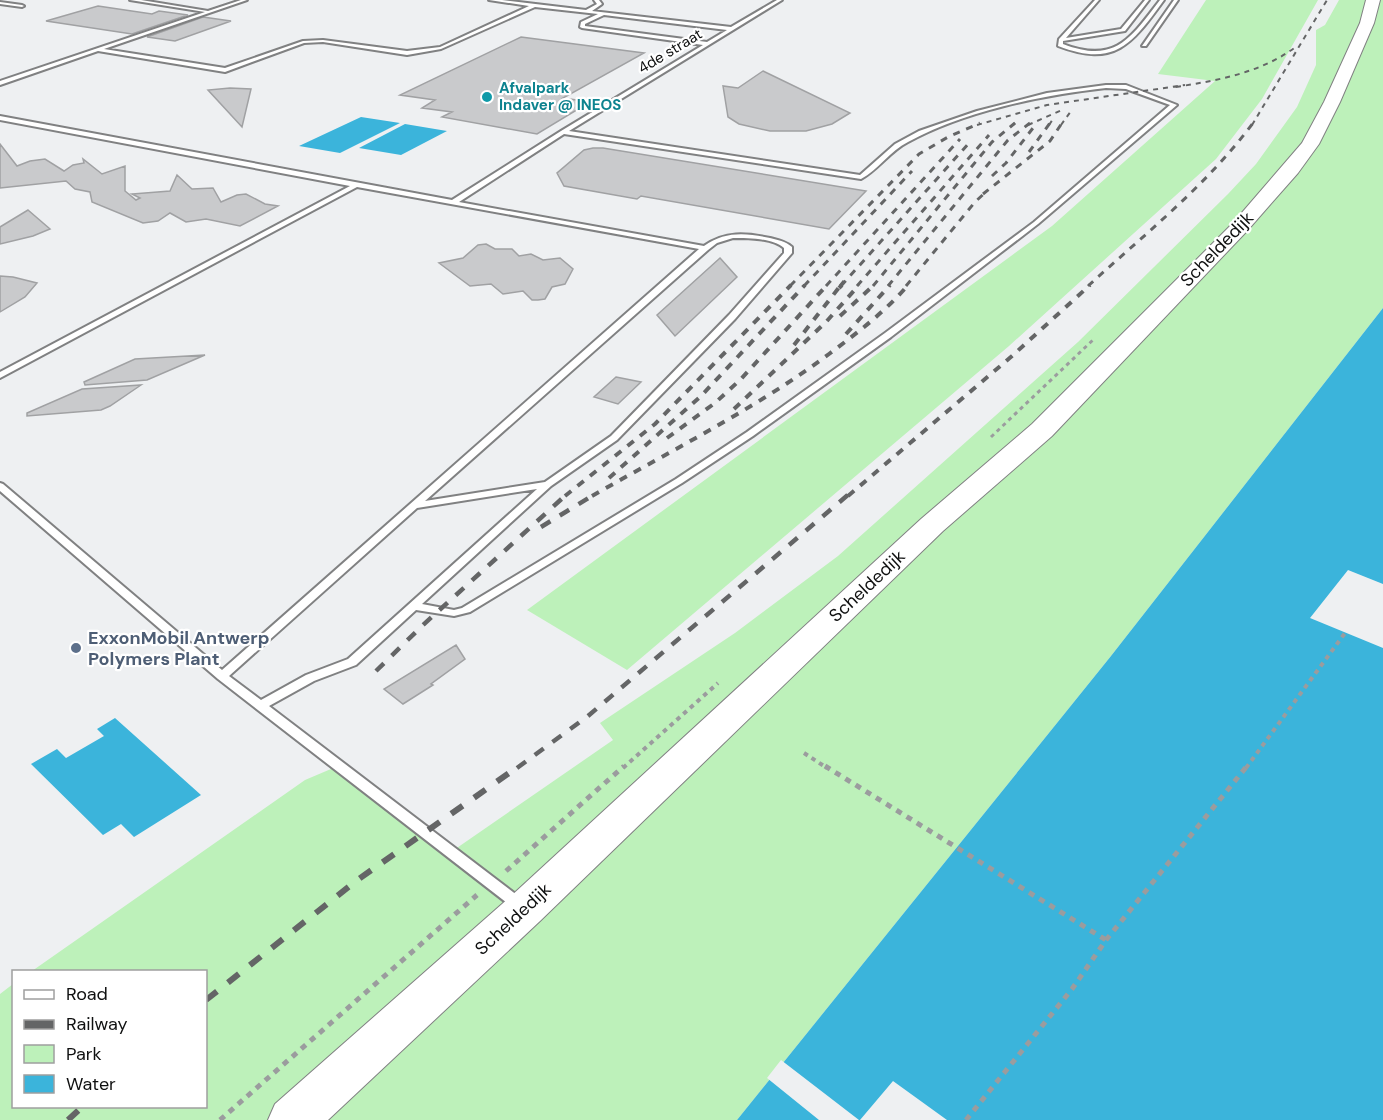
<svg xmlns="http://www.w3.org/2000/svg" width="1383" height="1120" viewBox="0 0 1383 1120" font-family="'DM Sans',sans-serif">
<style>
.green{fill:#bdf1ba}
.water{fill:#3bb4db}
.pier{fill:#eef0f2}
.building{fill:#c9cacc;stroke:#a0a1a3;stroke-width:1.5}
.lines{fill:none;stroke-linecap:round;stroke-linejoin:round}
.lane-casing{stroke:#808182;stroke-width:4}
.secondary-casing{stroke:#808182;stroke-width:2}
.path-far2{stroke:#9b9c9e;stroke-width:3;stroke-dasharray:4 4;stroke-linecap:butt}
.path-far1{stroke:#9b9c9e;stroke-width:4;stroke-dasharray:4.5 4.5;stroke-linecap:butt}
.path{stroke:#9b9c9e;stroke-width:5;stroke-dasharray:6 6;stroke-linecap:butt}
.lane{fill:#fff;fill-rule:evenodd}
.secondary{fill:#fff;fill-rule:evenodd}
.rail-far4{stroke:#646566;stroke-width:2;stroke-dasharray:5 5;stroke-linecap:butt}
.rail-far3{stroke:#646566;stroke-width:3;stroke-dasharray:7 7;stroke-linecap:butt}
.rail-far2{stroke:#646566;stroke-width:4;stroke-dasharray:8 8;stroke-linecap:butt}
.rail-far1{stroke:#646566;stroke-width:4.5;stroke-dasharray:11 11;stroke-linecap:butt}
.rail{stroke:#646566;stroke-width:6;stroke-dasharray:14 14;stroke-linecap:butt}
.culture-dot{fill:#0f9aa8;stroke:#fff;stroke-width:2}
.service-dot{fill:#5c6f8a;stroke:#fff;stroke-width:2}
.labels{text-anchor:middle;stroke-width:4.5;stroke-linejoin:round;paint-order:stroke}
.far-street-label{font-size:15px;fill:#0f1010;stroke:#fff}
.far-culture-label{font-size:15px;font-weight:bold;fill:#0d838f;stroke:#fff;text-anchor:start}
.street-label{font-size:18px;fill:#0f1010;stroke:#fff}
.service-label{font-size:18px;font-weight:bold;fill:#4e5e75;stroke:#fff;text-anchor:start}
</style>
<rect width="100%" height="100%" fill="#eef0f2"/>
<path class="green" d="M 1206,0 L 1318,0 L 1262,99 L 1216,159 L 1009,346 L 627,670 L 527,610 L 1052,226 L 1215,81 L 1158,74 Z
M 1339,0 L 1383,0 L 1383,308 L 1111,656 L 737,1120 L 0,1120 L 0,994 L 13,984 L 14,1106 L 206,1106 L 206,972 L 32,971 L 305,780 L 338,766 L 451,852 L 613,740 L 600,723 L 735,633 L 838,556 L 1078,342 L 1228,194 L 1256,164 L 1297,107 L 1316,65 L 1316,30 L 1325,25 Z"/>
<path class="water" d="M 361,117 L 400,123 L 340,153 L 299,146 Z
M 405,124 L 447,131 L 401,155 L 359,148 Z
M 1383,308 L 1383,1120 L 737,1120 L 1111,656 Z
M 115,718 L 201,795 L 134,837 L 121,824 L 103,835 L 31,764 L 57,749 L 66,758 L 104,736 L 97,729 Z"/>
<path class="pier" d="M 1348,570 L 1383,584 L 1383,648 L 1310,618 Z
M 781,1060 L 859,1120 L 819,1120 L 767,1078 Z
M 893,1081 L 947,1120 L 860,1120 Z"/>
<path class="building" d="M 98,6 L 152,14 L 159,11 L 188,15 L 132,34 L 46,21 Z
M 203,17 L 231,21 L 175,41 L 147,37 Z
M 521,37 L 644,53 L 563,98 L 590,102 L 537,134 L 442,117 L 452,112 L 422,108 L 435,100 L 400,95 Z
M 763,71 L 850,113 L 832,124 L 806,131 L 770,131 L 739,124 L 728,117 L 723,86 L 738,88 Z
M 230,88 L 251,89 L 242,127 L 208,90 Z
M 0,144 L 17,166 L 30,161 L 45,159 L 64,171 L 73,165 L 84,163 L 83,159 L 102,174 L 125,166 L 125,191 L 136,200 L 140,198 L 132,194 L 170,191 L 177,175 L 192,189 L 213,188 L 221,202 L 237,195 L 246,194 L 265,204 L 278,206 L 240,226 L 206,219 L 186,222 L 170,213 L 158,221 L 143,223 L 92,202 L 90,192 L 75,189 L 66,181 L 0,188 Z
M 593,148 L 603,148 L 866,191 L 829,229 L 641,196 L 637,199 L 564,186 L 557,173 L 584,150 Z
M 28,210 L 50,229 L 33,236 L 0,244 L 0,227 Z
M 486,244 L 495,249 L 512,249 L 519,256 L 531,254 L 543,260 L 560,258 L 573,269 L 565,284 L 552,287 L 545,299 L 538,300 L 532,300 L 523,291 L 503,294 L 491,284 L 470,286 L 439,263 L 463,258 L 478,245 Z
M 720,258 L 737,277 L 675,336 L 657,315 Z
M 0,276 L 13,277 L 37,283 L 25,297 L 0,312 Z
M 205,355 L 147,380 L 85,385 L 84,382 L 135,359 Z
M 616,377 L 641,382 L 618,404 L 594,397 Z
M 141,385 L 110,406 L 101,410 L 27,416 L 27,413 L 82,389 Z
M 456,645 L 465,659 L 431,684 L 433,685 L 403,704 L 384,689 Z"/>
<g class="lines">
<defs>
<path id="lane" d="M 130,0 L 141,0 L 208,11 L 241,0 L 247,0 L 104,49 L 225,68 L 303,41 L 323,40 L 407,51 L 440,47 L 529,6 L 489,0 L 502,0 L 586,10 L 597,4 L 594,0 L 599,0 L 602,4 L 592,11 L 731,27 L 777,0 L 782,0 L 569,131 L 860,175 L 895,144 L 919,131 L 977,111 L 1047,93 L 1106,85 L 1126,85 L 1177,105 L 1038,224 L 891,337 L 753,436 L 682,483 L 470,612 L 454,616 L 416,610 L 356,665 L 314,681 L 269,706 L 526,902 L 528,906 L 526,910 L 521,912 L 516,910 L 218,679 L 0,491 L 0,483 L 3,484 L 222,670 L 699,249 L 357,187 L 0,378 L 0,372 L 350,186 L 0,120 L 0,116 L 452,200 L 561,131 L 703,45 L 582,28 L 580,27 L 581,22 L 598,14 L 535,7 L 441,49 L 407,55 L 323,42 L 304,43 L 225,72 L 98,51 L 0,85 L 0,81 L 205,12 ZM 604,15 L 727,30 L 707,42 L 585,26 L 585,24 ZM 1106,88 L 1126,89 L 1170,105 L 1034,222 L 885,333 L 747,432 L 676,479 L 462,608 L 454,610 L 422,604 L 551,486 L 617,440 L 735,319 L 792,253 L 792,247 C 785,241 778,240 770,238 C 746,233 725,231 704,246 L 459,202 L 564,134 L 861,179 C 878,170 890,151 908,142 C 964,111 1043,95 1106,88 ZM 733,238 C 748,238 772,238 784,248 L 784,253 L 729,315 L 611,436 L 545,482 L 425,501 L 708,250 L 717,243 ZM 537,489 L 348,659 L 306,675 L 261,700 L 229,676 L 417,508 Z
M 1095,0 L 1099,0 L 1066,38 L 1121,29 L 1145,0 L 1149,0 L 1125,31 L 1063,41 L 1063,44 C 1115,64 1130,39 1160,0 L 1164,0 C 1132,44 1115,68 1058,46 L 1059,39 Z
M 1174,0 L 1178,0 L 1146,46 L 1142,46 Z
M 0,2 L 22,5 L 24,6 L 22,7 L 0,4 Z"/>
<path id="secondary" d="M 1366,0 L 1380,0 L 1374,23 L 1340,102 L 1319,144 L 1298,173 L 1247,231 L 1052,436 L 943,531 L 540,921 L 328,1120 L 268,1120 L 275,1104 L 510,897 L 921,519 L 1032,424 L 1233,223 L 1302,143 L 1324,102 L 1360,23 Z"/>
</defs>
<use href="#lane" class="lane-casing"/>
<use href="#secondary" class="secondary-casing"/>
<path class="path-far2" d="M 991,437 L 1094,339"/>
<path class="path-far1" d="M 804,753 L 827,768
M 623,768 L 718,683
M 1246,768 L 1345,633"/>
<path class="path" d="M 825,766 L 1106,940
M 506,871 L 624,766
M 220,1120 L 477,895
M 966,1120 L 1072,989 L 1106,940 L 1247,766"/>
<use href="#lane" class="lane"/>
<use href="#secondary" class="secondary"/>
<path class="rail-far4" d="M 1176,87 C 1219,80 1261,73 1297,46
M 977,125 L 1047,105 L 1185,85
M 1013,125 L 1015,123
M 1028,125 L 1062,110
M 1049,125 L 1053,119
M 1061,125 L 1071,111
M 1252,125 L 1327,0"/>
<path class="rail-far3" d="M 1029,152 L 1050,123
M 992,176 L 1006,163 L 1033,128
M 983,194 L 1050,141 L 1062,123
M 790,286 L 919,154 L 948,137 L 980,123
M 804,286 L 912,171
M 826,286 L 960,139
M 840,286 L 844,281
M 841,286 L 969,143
M 857,286 L 989,135
M 873,286 L 992,142 L 1015,123
M 888,286 L 1008,140 L 1030,123
M 906,286 L 975,202 L 988,190
M 1088,286 C 1145,234 1207,185 1253,123"/>
<path class="rail-far2" d="M 839,288 L 842,285
M 840,316 L 874,285
M 846,334 L 890,285
M 794,345 L 841,285
M 734,409 L 826,322 L 859,285
M 667,438 L 715,403 L 741,379 L 827,285
M 609,478 L 701,396 L 805,285
M 565,496 L 655,424 L 791,285
M 592,496 C 672,450 755,409 829,354 C 857,333 885,312 908,285
M 848,496 L 1012,356 L 1090,285"/>
<path class="rail-far1" d="M 541,527 L 595,494
M 376,671 L 423,625 L 567,494
M 517,768 L 588,716 L 849,494"/>
<path class="rail" d="M 206,1000 L 356,881 L 519,766
M 68,1120 L 83,1106"/>
</g>
<circle class="culture-dot" cx="487" cy="97" r="6"/>
<circle class="service-dot" cx="76" cy="648" r="6"/>
<g class="labels">
<g class="far-street-label">
<text transform="translate(670 51) rotate(-31)" y="5">4de straat</text>
</g>
<g class="far-culture-label">
<text x="499" y="93">Afvalpark<tspan x="499" dy="17">Indaver @ INEOS</tspan></text>
</g>
<g class="street-label">
<text transform="translate(1217 249) rotate(-46)" y="6">Scheldedijk</text>
<text transform="translate(867 586) rotate(-43)" y="6">Scheldedijk</text>
<text transform="translate(513 919) rotate(-43)" y="6">Scheldedijk</text>
</g>
<g class="service-label">
<text x="88" y="644">ExxonMobil Antwerp<tspan x="88" dy="21">Polymers Plant</tspan></text>
</g>
</g>
<rect x="12" y="970" width="195" height="138" fill="#ffffff" stroke="#9f9f9f" stroke-width="1.5"/>
<rect x="24" y="990" width="30" height="9" fill="#ffffff" stroke="#9f9f9f" stroke-width="1.5"/>
<text x="66" y="1000" font-size="18" fill="#0f1010">Road</text>
<rect x="24" y="1020" width="30" height="9" fill="#646566" stroke="#9f9f9f" stroke-width="1.5"/>
<text x="66" y="1030" font-size="18" fill="#0f1010">Railway</text>
<rect x="24" y="1045" width="30" height="18" fill="#bdf1ba" stroke="#9f9f9f" stroke-width="1.5"/>
<text x="66" y="1060" font-size="18" fill="#0f1010">Park</text>
<rect x="24" y="1075" width="30" height="18" fill="#3bb4db" stroke="#9f9f9f" stroke-width="1.5"/>
<text x="66" y="1090" font-size="18" fill="#0f1010">Water</text>
</svg>
